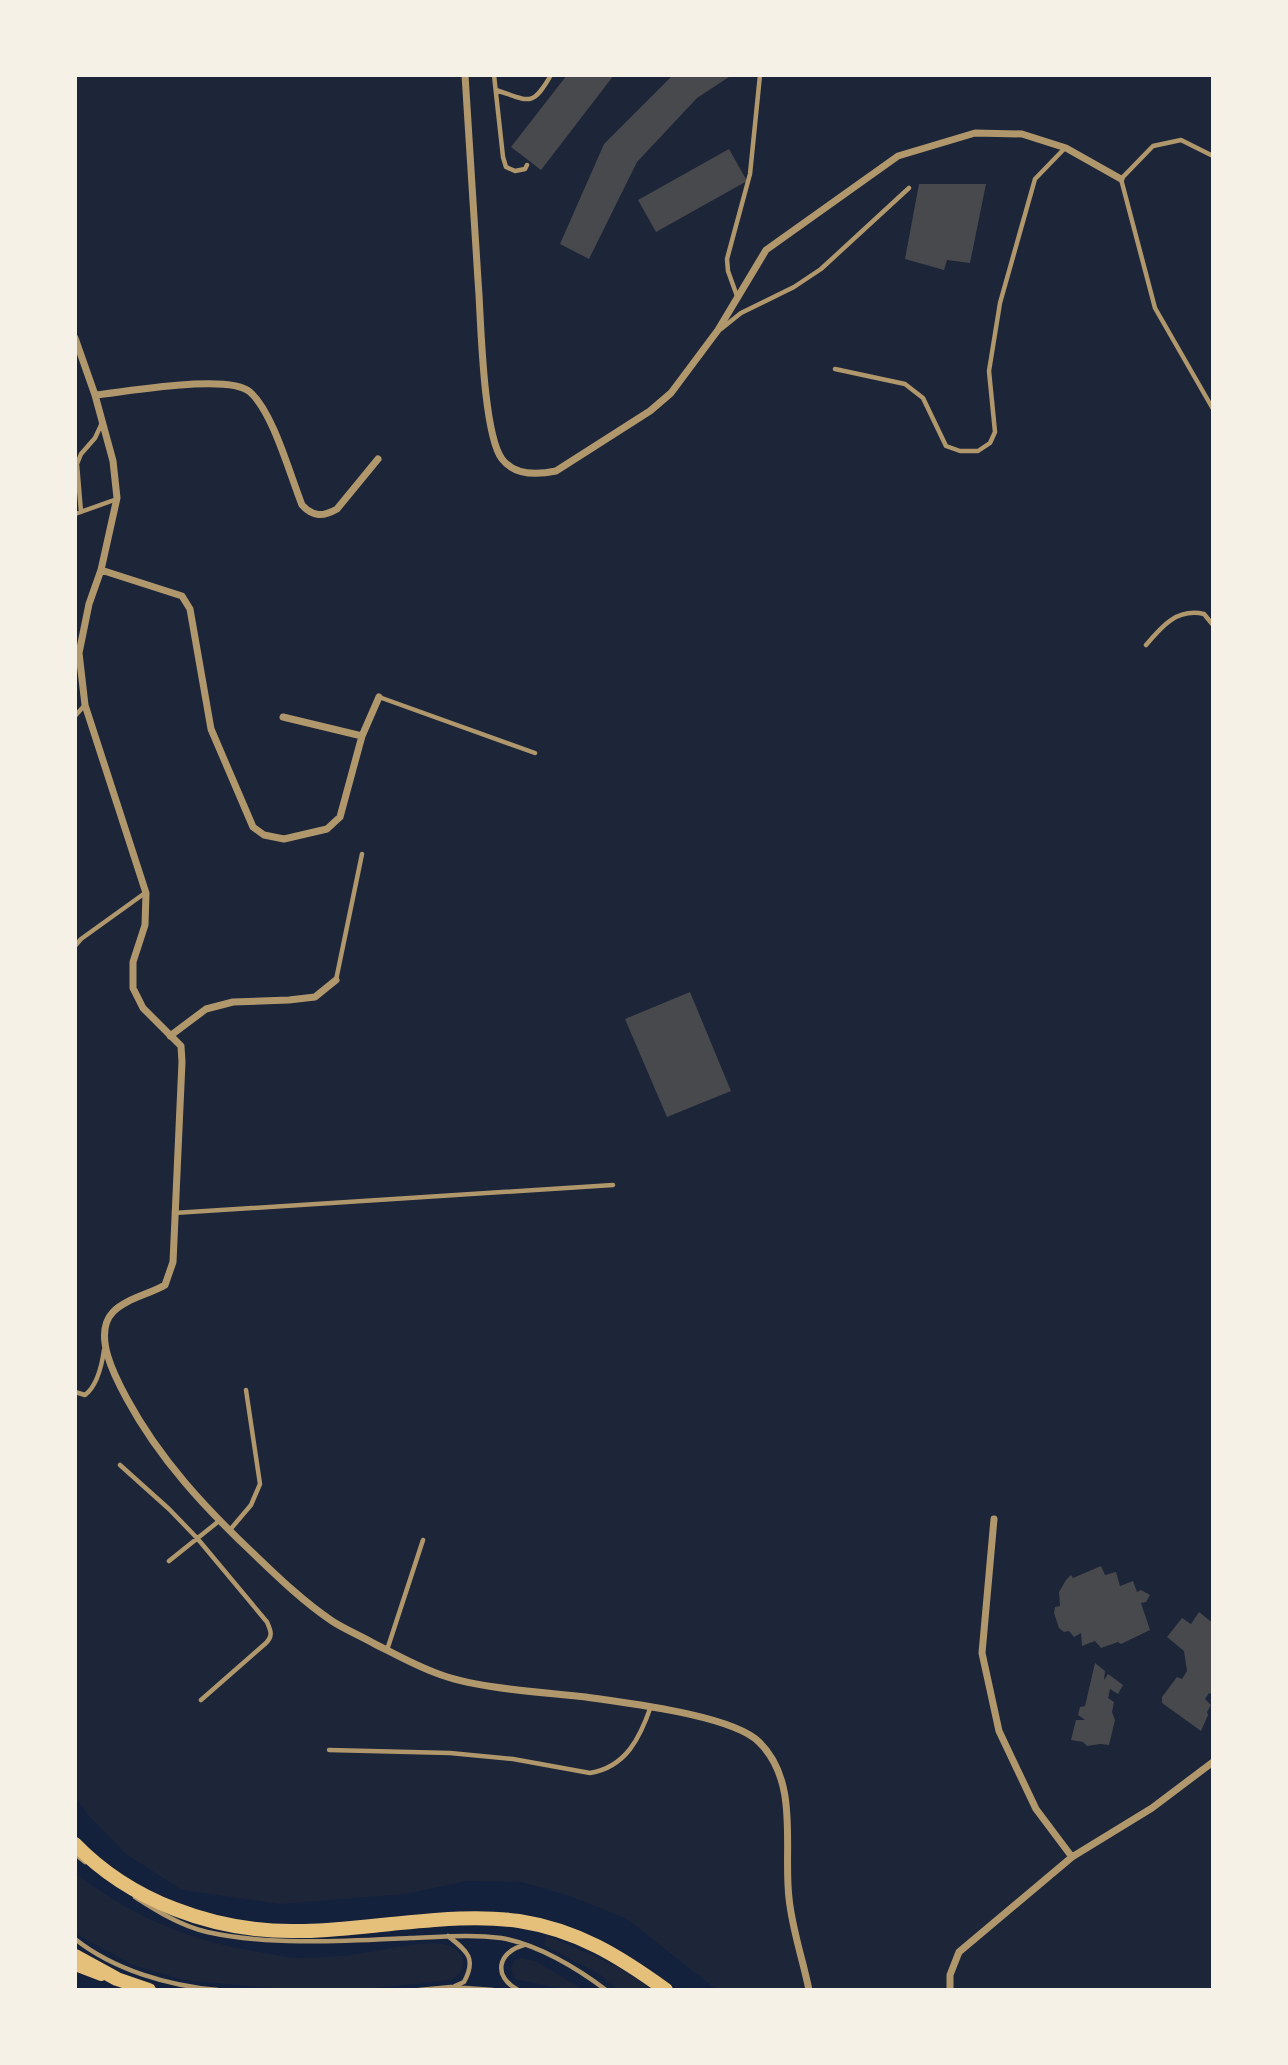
<svg xmlns="http://www.w3.org/2000/svg" width="1288" height="2065" viewBox="0 0 1288 2065" font-family="Inter,sans-serif">
<style>
.green{fill:#1d2539}
.building{fill:#48494c}
.lines{fill:none;stroke-linecap:round;stroke-linejoin:round}
.service{stroke:#b1986c;stroke-width:4.5}
.minor{stroke:#b1986c;stroke-width:7}
.secondary{stroke:#e5c07b;stroke-width:12}
.primary{stroke:#e5c07b;stroke-width:14}
</style>
<rect width="100%" height="100%" fill="#14213d"/>
<path class="green" d="M 75,75 L 1213,75 L 1213,1990 L 717,1990 L 627,1919 L 570,1896 L 522,1882 L 467,1881 L 405,1894 L 280,1904 L 182,1890 L 126,1854 L 88,1815 L 75,1796 Z
M 75,1873 C 131,1916 189,1941 259,1952 C 271,1954 284,1957 296,1958 C 310,1958 325,1957 339,1956 C 367,1955 426,1937 450,1946 C 455,1948 458,1952 462,1956 C 465,1966 461,1974 452,1980 L 355,1990 L 331,1990 L 270,1988 L 185,1980 L 133,1965 L 82,1937 L 75,1931 Z
M 546,1936 C 583,1951 622,1965 652,1990 L 618,1990 L 599,1974 L 544,1945 Z
M 521,1958 L 535,1961 L 584,1990 L 567,1990 L 516,1979 C 511,1973 511,1968 514,1961 Z"/>
<path class="building" d="M 567,75 L 614,75 L 541,170 L 511,147 Z
M 673,75 L 732,75 L 697,98 L 637,162 L 589,259 L 560,244 L 604,144 Z
M 729,149 L 747,181 L 656,232 L 638,200 Z
M 919,184 L 986,184 L 970,263 L 947,260 L 944,270 L 905,259 Z
M 690,992 L 731,1091 L 667,1117 L 625,1019 Z
M 1101,1566 L 1105,1575 L 1116,1572 L 1120,1586 L 1133,1581 L 1137,1592 L 1141,1590 L 1150,1595 L 1146,1602 L 1141,1603 L 1150,1630 L 1121,1644 L 1118,1642 L 1101,1648 L 1095,1641 L 1082,1646 L 1081,1633 L 1074,1637 L 1069,1631 L 1064,1632 L 1059,1628 L 1054,1613 L 1055,1607 L 1060,1606 L 1059,1592 L 1066,1580 L 1071,1575 L 1073,1578 Z
M 1199,1612 L 1213,1623 L 1213,1695 L 1209,1693 L 1205,1699 L 1211,1705 L 1207,1712 L 1208,1715 L 1201,1731 L 1162,1703 L 1162,1697 L 1177,1677 L 1182,1679 L 1187,1671 L 1184,1651 L 1167,1637 L 1182,1618 L 1191,1624 Z
M 1095,1663 L 1105,1671 L 1104,1680 L 1108,1674 L 1123,1685 L 1118,1694 L 1110,1689 L 1108,1698 L 1114,1702 L 1112,1712 L 1115,1720 L 1109,1745 L 1100,1744 L 1087,1746 L 1083,1742 L 1071,1740 L 1076,1720 L 1085,1720 L 1078,1715 L 1080,1707 L 1085,1706 Z"/>
<g class="lines">
<path class="service" d="M 494,75 L 503,157 L 506,167 L 515,171 L 525,169 L 527,165
M 496,90 C 529,101 532,108 551,75
M 1213,156 L 1181,140 L 1153,146 L 1121,179 L 1155,308 L 1213,409
M 737,296 L 728,271 L 727,259 L 750,174 L 760,75
M 721,329 L 741,313 L 794,287 L 821,269 L 909,188
M 835,369 L 905,384 L 923,398 L 946,446 L 960,451 L 978,451 L 990,443 L 995,432 L 989,371 L 1000,303 L 1035,179 L 1065,148
M 81,512 L 77,464 L 81,454 L 95,438 L 102,423
M 75,514 L 117,499
M 1146,645 C 1162,626 1177,608 1204,614 L 1213,625
M 379,697 L 535,753
M 75,716 L 84,706
M 75,946 L 81,939 L 145,893
M 336,980 L 362,854
M 174,1213 L 613,1185
M 75,1392 L 85,1395 C 97,1386 102,1364 104,1350
M 120,1465 L 169,1509 L 197,1538 L 267,1622 C 271,1631 273,1636 266,1643 L 201,1700
M 229,1531 L 251,1505 L 260,1484 L 246,1390
M 169,1561 L 219,1521
M 387,1650 L 423,1540
M 329,1750 L 450,1753 L 513,1759 L 590,1773 C 626,1767 640,1738 651,1706
M 75,1854 L 85,1862
M 135,1897 C 157,1911 181,1926 207,1932 C 271,1946 345,1941 410,1938 C 440,1937 471,1934 501,1938 C 537,1944 577,1968 606,1990
M 448,1936 C 467,1951 477,1958 464,1982 L 455,1986
M 75,1939 C 114,1970 169,1986 218,1990
M 419,1990 L 451,1987 L 493,1990
M 518,1990 C 492,1976 498,1952 524,1945"/>
<path class="minor" d="M 465,75 C 470,149 474,222 479,295 C 481,329 484,435 502,459 C 515,476 537,475 556,471 L 650,411 L 671,393 L 718,330 L 766,250 L 898,156 L 975,133 L 1022,134 L 1066,148 L 1121,179
M 75,338 L 95,395 L 113,461 L 117,498 L 101,570 L 89,604 L 79,653 L 85,705 L 146,893 L 145,925 L 133,962 L 133,988 L 143,1008 L 181,1046 L 182,1062 L 173,1262 L 165,1285 C 150,1294 125,1299 113,1312 C 92,1334 115,1377 127,1399 C 160,1460 206,1509 256,1556 C 280,1579 304,1602 332,1621 C 344,1629 359,1635 373,1643 C 393,1653 414,1665 436,1673 C 476,1689 542,1692 586,1697 C 626,1703 732,1715 759,1742 C 800,1782 783,1848 789,1898 C 792,1929 803,1960 809,1990
M 95,395 C 126,392 229,373 250,392 C 273,412 290,475 302,505 C 313,517 323,517 337,509 L 378,459
M 101,570 L 182,596 L 190,609 L 211,729 L 253,827 L 264,835 L 284,839 L 327,829 L 340,817 L 362,736 L 379,697
M 283,717 L 362,736
M 170,1036 L 206,1009 L 233,1002 L 289,1000 L 315,997 L 336,980
M 994,1519 L 982,1653 L 999,1731 L 1036,1809 L 1072,1857
M 950,1990 L 950,1975 L 959,1952 L 1072,1857 L 1152,1808 L 1213,1762"/>
<path class="secondary" d="M 75,1965 L 101,1975"/>
<path class="primary" d="M 75,1844 C 130,1901 213,1931 291,1931 C 324,1932 358,1927 391,1924 C 433,1920 477,1915 519,1921 C 577,1930 619,1956 666,1990
M 75,1956 L 117,1979 L 149,1990"/>
</g>
<rect width="1288" height="2065" fill="none" stroke="#f6f1e7" stroke-width="154"/>
</svg>
